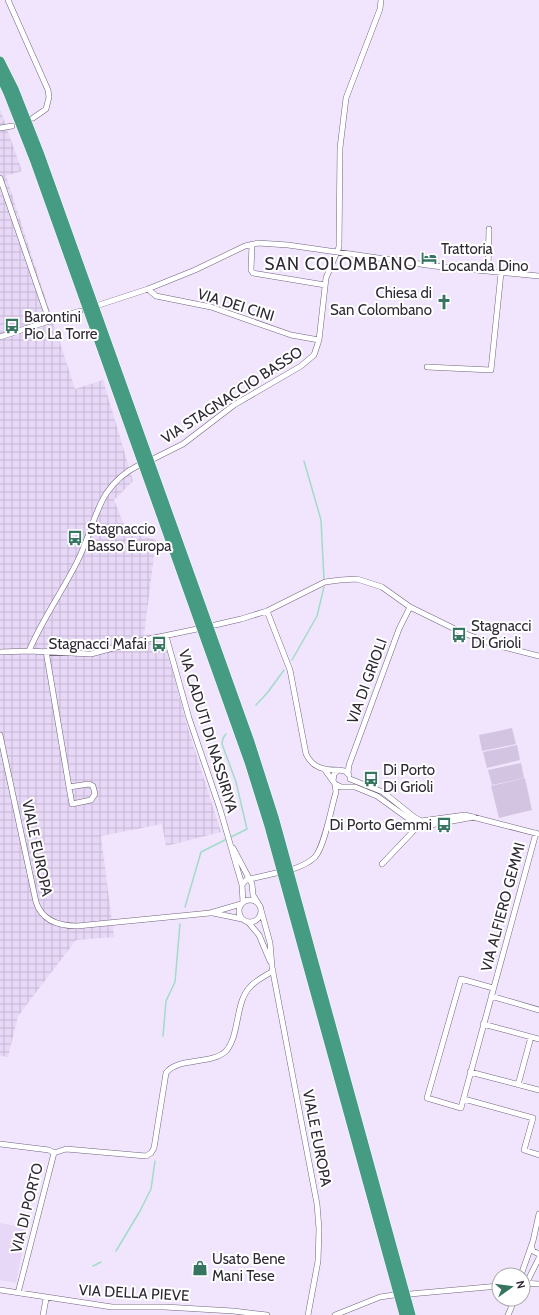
<svg xmlns="http://www.w3.org/2000/svg" width="539" height="1315" viewBox="0 0 539 1315" font-family="Cabin,sans-serif">
<style>
.built{fill:#e6d8f6}
.industrial{fill:url(#industrial-grid)}
.pitch{fill:#d3c5e2}
.lines{fill:none;stroke-linecap:round;stroke-linejoin:round}
.stream{stroke:#a0dcc7;stroke-width:1.5}
.street-casing{stroke:#70647e;stroke-width:6}
.highway-casing{stroke:#fff;stroke-width:10}
.street{stroke:#fff;stroke-width:5}
.highway{stroke:#469c82;stroke-width:9}
.labels{text-anchor:middle;stroke-width:4;stroke-linejoin:round;paint-order:stroke}
.poi-label{font-size:15px;fill:#2f2934;stroke:#fff;text-anchor:start}
.street-label{font-size:15px;fill:#2f2934;stroke:#fff}
.quarter-label{font-size:17px;letter-spacing:1px;fill:#2f2934;stroke:#fff}
</style>
<defs>
<pattern id="industrial-grid" width="8" height="8" patternUnits="userSpaceOnUse"><rect width="8" height="8" fill="#e6d8f6"/><path d="M0 4h8M4 0v8" fill="none" stroke="#c6b9d4"/></pattern>
</defs>
<rect width="100%" height="100%" fill="#f1e5fd"/>
<path class="built" d="M 0,1223 L 27,1228 L 16,1283 L 0,1280 Z"/>
<path class="industrial" d="M 0,109 L 22,171 L 6,176 L 75,389 L 103,380 L 133,481 L 114,500 L 127,532 L 156,540 L 144,635 L 162,633 L 189,732 L 221,832 L 166,846 L 162,824 L 101,836 L 114,937 L 76,940 L 18,1016 L 8,1057 L 0,1056 Z"/>
<path class="pitch" d="M 512,728 L 516,744 L 482,751 L 479,735 Z
M 517,745 L 520,760 L 487,768 L 483,752 Z
M 521,763 L 524,778 L 492,785 L 488,770 Z
M 525,778 L 532,810 L 499,818 L 491,786 Z"/>
<g class="lines">
<path class="stream" d="M 304,461 L 321,520 L 324,580
M 292,660 L 317,616 L 324,587
M 256,705 L 268,692 L 284,670
M 185,907 L 201,852 L 247,829 L 236,782 L 222,744 L 223,738 L 226,734
M 163,1036 L 166,1001 L 175,982 L 180,924
M 116,1251 L 140,1211 L 151,1189 L 155,1161
M 93,1266 L 101,1262"/>
<defs>
<path id="street" d="M 8,0 L 48,90 L 49,97 L 46,109 L 33,118
M 0,128 L 12,126
M 0,178 L 49,320
M 252,244 L 251,270 L 253,273 L 325,285
M 488,271 L 489,229
M 148,289 L 156,296 L 211,307 L 291,335 L 319,340
M 99,305 L 148,289 L 195,270 L 245,246 L 258,243 L 288,245 L 434,266 L 539,276
M 0,337 L 80,311
M 427,367 L 491,370 L 501,273
M 153,459 L 183,444 L 234,405 L 301,366 L 314,355 L 319,340 L 326,278 L 339,247 L 340,148 L 346,98 L 380,9 L 381,0
M 267,611 L 290,670 L 306,754 C 313,768 323,770 338,770
M 215,625 L 241,619 L 267,611 L 325,582 L 340,580 L 357,579 L 382,587 L 410,607 L 461,632 L 492,644 L 539,656
M 166,636 L 189,718 L 220,809 L 242,885 L 243,902
M 29,651 C 42,620 62,592 77,562 C 97,523 95,487 139,465
M 46,651 L 69,787 L 72,804 L 91,800 L 95,794 L 93,786 L 89,784 L 69,787
M 0,652 L 29,651 L 91,654 L 135,642 L 197,629
M 0,735 L 36,902 C 42,921 59,926 77,926 L 210,913 L 241,904
M 348,773 L 349,765 L 399,629 L 410,607
M 350,779 L 383,792 L 414,817 L 421,821 L 465,815 L 539,834
M 333,781 L 334,774 L 338,770 L 345,771 L 349,775
M 335,784 L 341,787 L 355,787 L 377,796 L 420,827 L 474,817
M 233,848 L 252,884 L 253,895 L 258,903
M 382,864 L 420,824
M 293,869 C 302,866 309,863 315,857 C 325,845 331,808 336,792 L 335,784 L 325,770
M 242,885 L 246,880 L 276,873
M239 911a11 11 0 1 1 22 0a11 11 0 1 1-22 0Z
M 261,910 L 270,943 L 272,967 L 317,1204 L 319,1229 L 318,1261 L 308,1315
M 213,913 L 242,919
M 248,922 L 259,935 L 270,961
M 493,988 L 461,979 L 427,1098 L 461,1108 L 536,833
M 491,996 L 539,1010
M 483,1024 L 539,1039
M 470,1072 L 539,1090
M 518,1085 L 531,1037
M 464,1099 L 533,1118 L 524,1150 L 539,1155
M 0,1144 L 49,1150 L 54,1153
M 531,1246 L 533,1251 L 539,1254
M 521,1275 L 533,1241 L 539,1214
M 524,1283 L 539,1284
M 0,1290 L 112,1307 L 165,1307 L 233,1311 L 267,1315
M 523,1290 L 539,1258
M 18,1293 L 54,1153 L 66,1149 L 146,1156 L 151,1153 L 154,1148 L 166,1073 C 177,1057 212,1065 226,1051 C 240,1035 235,1002 250,987 C 256,980 265,976 273,971
M 410,1294 L 499,1286
M 43,1315 L 46,1299
M 335,1315 L 380,1297 L 394,1295
M 508,1315 L 515,1299"/>
<path id="highway" d="M 0,61 L 14,89 L 40,155 L 250,742 L 274,817 L 411,1315
M 0,76 L 8,93 L 34,159 L 249,762 L 269,826 L 404,1315"/>
</defs>
<use href="#street" class="street-casing"/>
<use href="#highway" class="highway-casing"/>
<use href="#street" class="street"/>
<use href="#highway" class="highway"/>
</g>
<defs>
<symbol id="hotel-bare" viewBox="-9 -9 18 18"><path d="M-6-4.5h1.5V1H6V5H4.5V3h-9V5H-6ZM-4 0a1.8 1.8 0 1 1 3.6 0ZM.5 0V-2.5h3Q6-2.5 6 0Z" fill="#367561" stroke="#fff" stroke-width="2.5" paint-order="stroke"/></symbol>
<symbol id="church-bare" viewBox="-9 -9 18 18"><path d="M-1.2-6h2.4v3.5h3.3v2.4h-3.3V6h-2.4V-.1h-3.3v-2.4h3.3Z" fill="#367561" stroke="#fff" stroke-width="2.5" paint-order="stroke"/></symbol>
<symbol id="bus-bare" viewBox="-9 -9 18 18"><path d="M-5-6H5V4H4V6H2V4H-2V6H-4V4H-5ZM-3.5-4V0h7V-4ZM-3.5 1.2v1.5H-2V1.2ZM2 1.2v1.5H3.5V1.2Z" fill="#367561" stroke="#fff" stroke-width="2.5" paint-order="stroke"/></symbol>
<symbol id="shop-bare" viewBox="-9 -9 18 18"><path d="M-5-2.5h2.3a2.7 3.5 0 0 1 5.4 0H5L5.5 6h-11ZM-1.5-2.5h3a1.5 2.3 0 0 0-3 0Z" fill="#367561" stroke="#fff" stroke-width="2.5" paint-order="stroke"/></symbol>
</defs>
<g fill-rule="evenodd">
<use href="#hotel-bare" x="418" y="247" width="22" height="22"/>
<use href="#church-bare" x="433" y="291" width="22" height="22"/>
<use href="#bus-bare" x="1" y="315" width="22" height="22"/>
<use href="#bus-bare" x="64" y="527" width="22" height="22"/>
<use href="#bus-bare" x="448" y="624" width="22" height="22"/>
<use href="#bus-bare" x="148" y="633" width="22" height="22"/>
<use href="#bus-bare" x="360" y="768" width="22" height="22"/>
<use href="#bus-bare" x="433" y="814" width="22" height="22"/>
<use href="#shop-bare" x="189" y="1257" width="22" height="22"/>
</g>
<g class="labels">
<g class="poi-label">
<text x="441" y="254">Trattoria<tspan x="441" dy="17">Locanda Dino</tspan></text>
<text x="432" y="298" text-anchor="end">Chiesa di<tspan x="432" dy="17">San Colombano</tspan></text>
<text x="24" y="322">Barontini<tspan x="24" dy="17">Pio La Torre</tspan></text>
<text x="87" y="534">Stagnaccio<tspan x="87" dy="17">Basso Europa</tspan></text>
<text x="471" y="631">Stagnacci<tspan x="471" dy="17">Di Grioli</tspan></text>
<text x="147" y="649" text-anchor="end">Stagnacci Mafai</text>
<text x="383" y="775">Di Porto<tspan x="383" dy="17">Di Grioli</tspan></text>
<text x="432" y="830" text-anchor="end">Di Porto Gemmi</text>
<text x="212" y="1264">Usato Bene<tspan x="212" dy="17">Mani Tese</tspan></text>
</g>
<g class="street-label">
<text transform="translate(236 305) rotate(17)" y="5">VIA DEI CINI</text>
<text transform="translate(232 395) rotate(-33)" y="5">VIA STAGNACCIO BASSO</text>
<text transform="translate(367 681) rotate(-70)" y="5">VIA DI GRIOLI</text>
<text transform="translate(208 731) rotate(73)" y="5">VIA CADUTI DI NASSIRIYA</text>
<text transform="translate(37 848) rotate(78)" y="5">VIALE EUROPA</text>
<text transform="translate(503 907) rotate(-75)" y="5">VIA ALFIERO GEMMI</text>
<text transform="translate(317 1138) rotate(79)" y="5">VIALE EUROPA</text>
<text transform="translate(27 1208) rotate(-76)" y="5">VIA DI PORTO</text>
<text transform="translate(134 1293) rotate(3)" y="5">VIA DELLA PIEVE</text>
</g>
<g class="quarter-label">
<text x="341" y="270">SAN COLOMBANO</text>
</g>
</g>
<g transform="translate(511 1287) rotate(76)"><circle r="19" fill="#ffffff" stroke="#aca9ae"/>
<path d="M0-3L7 15L0 10L-7 15Z" fill="#367561"/>
<text y="-6" font-size="11" font-weight="bold" text-anchor="middle" fill="#2f2934">N</text>
</g>
</svg>
